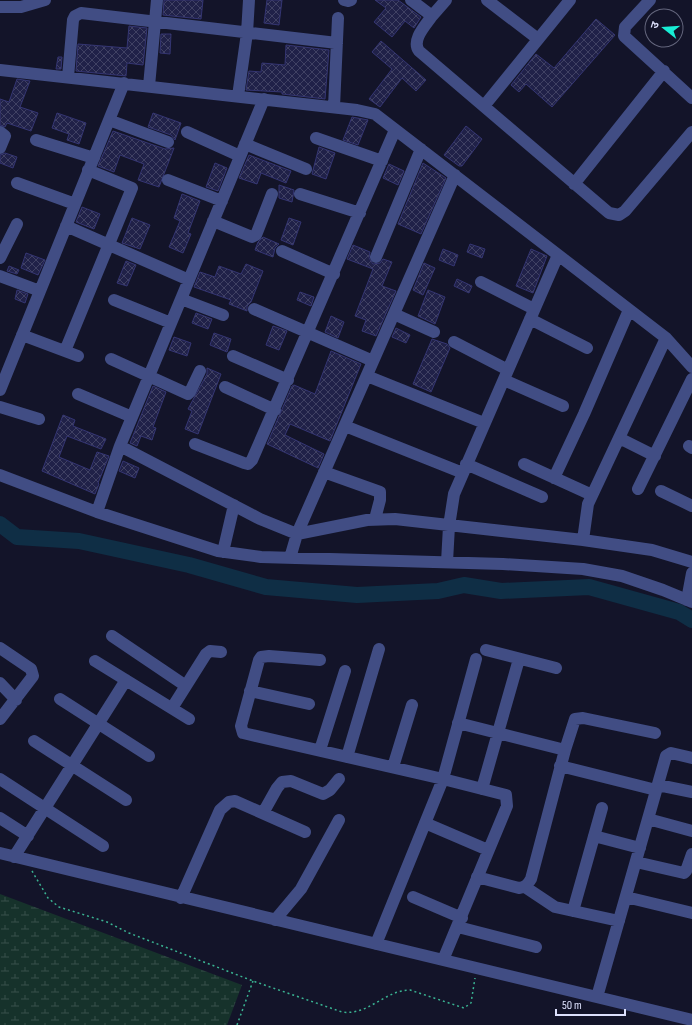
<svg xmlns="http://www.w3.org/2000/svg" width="692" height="1025" viewBox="0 0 692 1025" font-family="'Sofia Sans Condensed','Noto Sans Devanagari',sans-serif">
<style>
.wetland{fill:url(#wetland-marsh)}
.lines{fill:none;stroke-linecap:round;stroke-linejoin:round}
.river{stroke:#0f2e45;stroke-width:16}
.building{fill:url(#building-cross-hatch);stroke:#343572}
.path{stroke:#3ab392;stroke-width:1.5;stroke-dasharray:2 3;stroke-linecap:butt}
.minor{stroke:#414d84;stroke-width:12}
</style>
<defs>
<pattern id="wetland-marsh" width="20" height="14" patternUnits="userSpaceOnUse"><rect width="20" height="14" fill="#16322b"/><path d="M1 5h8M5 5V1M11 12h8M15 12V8" fill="none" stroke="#374f4b"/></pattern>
<pattern id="building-cross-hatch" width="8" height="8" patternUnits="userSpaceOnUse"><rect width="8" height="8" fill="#202148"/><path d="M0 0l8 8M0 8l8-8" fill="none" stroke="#404163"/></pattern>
</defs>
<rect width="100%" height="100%" fill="#131429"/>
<path class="wetland" d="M 0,894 L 242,985 L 227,1025 L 0,1025 Z"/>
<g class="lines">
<path class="river" d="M 0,524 L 17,537 L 79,541 L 189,565 L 266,587 L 357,595 L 438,591 L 464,585 L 501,591 L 589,587 L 679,612 L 692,620"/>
</g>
<path class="building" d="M 164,0 L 203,0 L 201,19 L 163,15 Z
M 267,0 L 282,0 L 279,25 L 264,23 Z
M 375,0 L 398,0 L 421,17 L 414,28 L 405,21 L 392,37 L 374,22 L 386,8 Z
M 596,19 L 615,35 L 552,107 L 526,84 L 519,92 L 511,85 L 536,54 L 554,68 Z
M 129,26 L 147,28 L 143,65 L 127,63 L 126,76 L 76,71 L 78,44 L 127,48 Z
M 161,34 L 171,34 L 170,54 L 160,53 Z
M 381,41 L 426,80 L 416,91 L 402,78 L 380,107 L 369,99 L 392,69 L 372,52 Z
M 286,45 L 329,50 L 325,99 L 282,94 L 282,92 L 246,90 L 249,71 L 261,72 L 262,63 L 285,65 Z
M 58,57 L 62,57 L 61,69 L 56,69 Z
M 17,79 L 30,81 L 20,107 L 38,113 L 31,131 L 7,123 L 5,127 L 0,125 L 0,99 L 9,102 Z
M 57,113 L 86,123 L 79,144 L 67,140 L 69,134 L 52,128 Z
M 153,113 L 181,123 L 175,140 L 171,135 L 148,127 Z
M 352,117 L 368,120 L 358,145 L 343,140 Z
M 466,126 L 482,139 L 462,166 L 459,166 L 444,155 Z
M 113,131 L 165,149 L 174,148 L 159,187 L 138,180 L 144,164 L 120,155 L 114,172 L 98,166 Z
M 319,147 L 335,153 L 326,179 L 312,174 Z
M 5,153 L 17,157 L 13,168 L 0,163 L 0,155 Z
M 249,155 L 291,171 L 286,183 L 261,173 L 257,184 L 239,178 Z
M 215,163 L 227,168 L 218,191 L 206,187 Z
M 423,163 L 446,178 L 421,234 L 398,224 Z
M 389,164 L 404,171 L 398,185 L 383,178 Z
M 279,185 L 294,190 L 292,202 L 279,198 Z
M 182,194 L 200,201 L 188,233 L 191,234 L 183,253 L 169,247 L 180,221 L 174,218 Z
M 82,207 L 100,214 L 94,229 L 76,222 Z
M 132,218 L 150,225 L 140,249 L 122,243 Z
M 289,218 L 301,222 L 293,245 L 281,240 Z
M 263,237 L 279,244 L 275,248 L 273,257 L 255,250 L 258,242 Z
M 470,244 L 485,249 L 482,258 L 467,252 Z
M 353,245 L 370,252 L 369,258 L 373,264 L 380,263 L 383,259 L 392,262 L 382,286 L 396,291 L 376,336 L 362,331 L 366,320 L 355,316 L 373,269 L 347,259 Z
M 443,249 L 458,255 L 454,266 L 439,260 Z
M 531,249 L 547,256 L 533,293 L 516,286 Z
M 26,253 L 45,260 L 38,275 L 21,268 Z
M 126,261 L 136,265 L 127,286 L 117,283 Z
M 424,263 L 435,268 L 423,295 L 413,290 Z
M 246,264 L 263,271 L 251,302 L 247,306 L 247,311 L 229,304 L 231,300 L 194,287 L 200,272 L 215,277 L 219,266 L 241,274 Z
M 9,266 L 19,270 L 17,274 L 7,271 Z
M 457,279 L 472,286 L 469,293 L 454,286 Z
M 17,290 L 28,294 L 25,303 L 15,299 Z
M 428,290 L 445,297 L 435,324 L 418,316 Z
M 300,292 L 314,297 L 311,306 L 297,300 Z
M 196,313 L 212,319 L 208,329 L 192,323 Z
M 331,316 L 344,322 L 338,338 L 325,332 Z
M 273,326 L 287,331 L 279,350 L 266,345 Z
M 396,328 L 410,335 L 406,343 L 392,337 Z
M 214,333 L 231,339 L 227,352 L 210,345 Z
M 174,337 L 191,343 L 187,356 L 169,350 Z
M 432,339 L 447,344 L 450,348 L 431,392 L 413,384 Z
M 331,351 L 361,364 L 330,441 L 290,424 L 285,435 L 324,454 L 318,468 L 267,444 L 292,386 L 294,385 L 315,394 Z
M 207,368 L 221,374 L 198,434 L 185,429 L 192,411 L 188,409 L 207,374 Z
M 153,386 L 166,392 L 153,427 L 156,428 L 152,440 L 141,436 L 137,446 L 130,443 Z
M 63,415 L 75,420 L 73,426 L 106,439 L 101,449 L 67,436 L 59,457 L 90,470 L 97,452 L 109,456 L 98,483 L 99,484 L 95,494 L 42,471 Z
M 123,461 L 139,468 L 135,478 L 119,471 Z"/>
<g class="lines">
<path class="path" d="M 32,871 L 48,898 L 59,907 L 107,922 L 129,933 L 253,981 L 342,1012 C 368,1016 385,990 410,990 L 464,1008 L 471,1003 L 475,978
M 237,1025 L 253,981"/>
<path class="minor" d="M 344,0 L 348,1 L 351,0
M 411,0 L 432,16 L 446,0
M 487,0 L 538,39
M 650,0 L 625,27 L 624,36 L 692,98
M 0,7 L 21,7 L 45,0
M 432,16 C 426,25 411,40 419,51 L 609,213 L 619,215 L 625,211 L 692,132
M 0,70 L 357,110 L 375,114 L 666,338 L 692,367
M 68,77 L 73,20 L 75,16 L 81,13 L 337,43
M 149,86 L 157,0
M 238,96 L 247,33 L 249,0
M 484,106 L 570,0
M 334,107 L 338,18
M 109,120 L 168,142
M 0,132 L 5,136 L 0,148
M 187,132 L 240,156
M 316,138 L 382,161
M 36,140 L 94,158
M 245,144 L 306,169
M 168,180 L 222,201
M 17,183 L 75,204
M 574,184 L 664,71
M 300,194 L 360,213
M 213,221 L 252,237 L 256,235 L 258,230 L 272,194
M 66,226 L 189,280
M 282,251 L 334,274
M 376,257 L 421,149
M 0,258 L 17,224
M 0,276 L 40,291
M 481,282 L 534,309
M 181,299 L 223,315
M 114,300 L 171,323
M 254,309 L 373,361
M 394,314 L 434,332
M 530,319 L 587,348
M 22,335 L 78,356
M 454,342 L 508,370
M 65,351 L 132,188 L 88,170
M 233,356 L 288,380
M 111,359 L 188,394 L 190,392 L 200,371
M 367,376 L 484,423
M 504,380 L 563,406
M 225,387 L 275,410
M 0,390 L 124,83
M 78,394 L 132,417
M 0,407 L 39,419
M 345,426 L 463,473
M 619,438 L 655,456
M 195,444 L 244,463 L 248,464 L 252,460 L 395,130
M 120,446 L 260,519 L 297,534 L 367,520 L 395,519 L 583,540 L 652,550 L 692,562
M 689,446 L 692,448
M 466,464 L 542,497
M 524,464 L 592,495
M 324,472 L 380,492 L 380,500 L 375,519
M 0,475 L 97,512 L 218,551 L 261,557 L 503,564 L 583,569 L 622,576 L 663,590 L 692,602
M 554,478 L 584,414 L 629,310
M 638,489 L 692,379
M 661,491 L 692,506
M 97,512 L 120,446 L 264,99
M 583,540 L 588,504 L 666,338
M 223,552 L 234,505
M 290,558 L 297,534 L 455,175
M 447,562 L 449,526 L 454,494 L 558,255
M 687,600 L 692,573
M 112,636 L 186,686
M 0,648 L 31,669 L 33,676 L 0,719
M 486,650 L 556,668
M 320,660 L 269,656 L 261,657 L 259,660 L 241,726 L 243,733 L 443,779 L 506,795 L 507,806 L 443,960
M 95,661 L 189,719
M 0,683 L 16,700
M 250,691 L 309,704
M 60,699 L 149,756
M 172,708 L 206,654 L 210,651 L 221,652
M 458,723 L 565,750
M 34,741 L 126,800
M 320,750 L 345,671
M 347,757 L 379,649
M 560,766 L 656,790
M 393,767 L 412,705
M 0,779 L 103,846
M 658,785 L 692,792
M 482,789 L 519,659
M 263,813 L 277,788 L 282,782 L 291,781 L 323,794 L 330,790 L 339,779
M 0,818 L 28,836
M 648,819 L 692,831
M 425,823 L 488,850
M 594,836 L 640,848
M 0,853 L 692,1020
M 14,857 L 126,680
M 636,862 L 684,873 L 686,871 L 692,854
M 477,877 L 519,888 C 526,887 528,884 531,879 L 565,750 L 575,719 L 583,718 L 655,733
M 525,887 L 555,907 L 619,921
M 413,897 L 462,918
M 626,897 L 692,913
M 181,898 L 220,810 L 229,802 L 235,801 L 305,832
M 573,911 L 602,808
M 275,920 L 301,889 L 339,820
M 458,927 L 536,947
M 376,944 L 443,779 L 476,659
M 597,997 L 666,756 L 671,753 L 692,758"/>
</g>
<g transform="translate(664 28) rotate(287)"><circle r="19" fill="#131429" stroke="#64667d"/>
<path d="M0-3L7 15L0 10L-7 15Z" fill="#18edd5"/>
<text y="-6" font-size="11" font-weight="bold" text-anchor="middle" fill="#dde0fc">उ</text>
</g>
<path d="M556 1009v6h69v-6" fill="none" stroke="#dde0fc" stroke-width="2"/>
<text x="562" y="1009" font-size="12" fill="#dde0fc" stroke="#131429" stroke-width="3" paint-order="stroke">50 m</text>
</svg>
